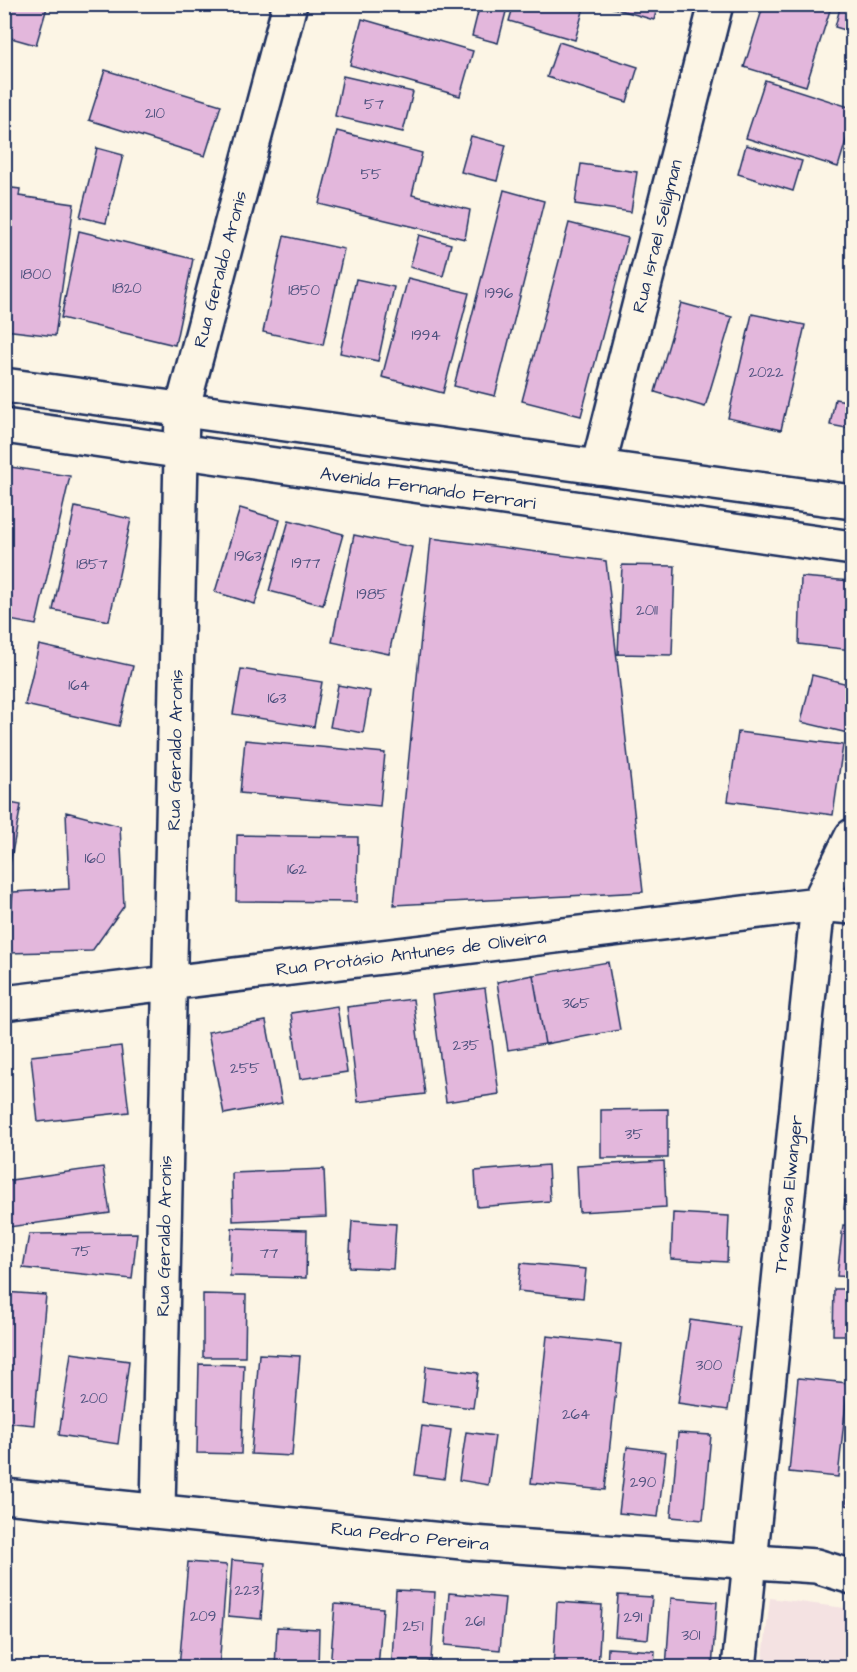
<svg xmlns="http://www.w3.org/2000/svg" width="857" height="1672" viewBox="0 0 857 1672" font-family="'Architects Daughter',sans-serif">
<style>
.built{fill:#f4e2e2}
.building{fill:#e3b7dc;stroke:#1b2f5e;stroke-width:1.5}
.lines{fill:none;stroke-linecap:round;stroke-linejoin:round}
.minor-casing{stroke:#1b2f5e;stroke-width:38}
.tertiary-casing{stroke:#1b2f5e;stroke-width:38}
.secondary-casing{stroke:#1b2f5e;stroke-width:38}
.minor{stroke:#fcf5e5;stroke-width:33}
.tertiary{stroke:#fcf5e5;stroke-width:33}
.secondary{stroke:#fcf5e5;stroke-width:33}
.labels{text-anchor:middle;stroke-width:4.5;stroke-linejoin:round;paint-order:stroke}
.number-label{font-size:15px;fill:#4d517e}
.street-label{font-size:18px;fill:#1b2f5e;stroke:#fcf5e5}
</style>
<rect width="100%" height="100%" fill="#fcf5e5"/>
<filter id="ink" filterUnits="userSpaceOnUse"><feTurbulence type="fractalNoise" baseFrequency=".0167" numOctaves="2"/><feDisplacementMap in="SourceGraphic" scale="12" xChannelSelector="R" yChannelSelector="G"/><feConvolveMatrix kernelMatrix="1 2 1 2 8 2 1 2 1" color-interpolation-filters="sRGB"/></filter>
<g filter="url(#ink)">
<path class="built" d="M 770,1598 L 852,1609 L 852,1667 L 762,1667 Z"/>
<path class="building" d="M 4,4 L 48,4 L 36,45 L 4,36 Z
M 480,4 L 508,4 L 498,43 L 472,36 Z
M 514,4 L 585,4 L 575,40 L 509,21 Z
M 600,4 L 658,4 L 654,20 Z
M 764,4 L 832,4 L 806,86 L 744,67 Z
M 841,4 L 852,4 L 852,32 L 835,27 Z
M 362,19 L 473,51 L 460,96 L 350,65 Z
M 559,42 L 638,67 L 627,102 L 547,77 Z
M 105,70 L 221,105 L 205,156 L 89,120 Z
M 343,76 L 413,92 L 403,132 L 335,116 Z
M 765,80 L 852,108 L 852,121 L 838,167 L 746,138 Z
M 337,131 L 422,153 L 412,195 L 470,210 L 465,239 L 319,204 Z
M 471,136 L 506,145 L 497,181 L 461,172 Z
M 746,145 L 802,161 L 793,191 L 738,174 Z
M 97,148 L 123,155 L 106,223 L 80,217 Z
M 581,164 L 637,172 L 631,212 L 575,204 Z
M 4,187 L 20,189 L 19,196 L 74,204 L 55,336 L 4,330 L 4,294 L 10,253 L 4,253 Z
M 504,190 L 544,201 L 495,396 L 454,386 Z
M 569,223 L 628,238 L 581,416 L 522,401 Z
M 79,231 L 193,259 L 175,345 L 61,318 Z
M 419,235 L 451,244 L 443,276 L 410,267 Z
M 284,236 L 344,249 L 323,345 L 263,332 Z
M 408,278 L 469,293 L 443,393 L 382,377 Z
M 356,279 L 394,287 L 378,361 L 340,353 Z
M 681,303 L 732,317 L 705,407 L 655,392 Z
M 752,314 L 805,325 L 781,430 L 728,418 Z
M 835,399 L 852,402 L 852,429 L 830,425 Z
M 4,466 L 70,476 L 36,625 L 4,619 Z
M 75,507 L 131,519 L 109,621 L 53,610 Z
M 240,508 L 280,520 L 255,604 L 215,592 Z
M 289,520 L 343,534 L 323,605 L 269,591 Z
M 354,535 L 412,547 L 389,654 L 332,642 Z
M 431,538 L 606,561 L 643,892 L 394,905 Z
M 622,565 L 675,566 L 672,655 L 618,654 Z
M 801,577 L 852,581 L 852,650 L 799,644 Z
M 39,645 L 133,666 L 119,726 L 25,705 Z
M 241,669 L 322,682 L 314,727 L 233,714 Z
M 812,675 L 852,685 L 852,734 L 801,722 Z
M 338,685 L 370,691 L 363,733 L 330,727 Z
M 738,732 L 843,745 L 833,815 L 728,801 Z
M 245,740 L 385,753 L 380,806 L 240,793 Z
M 4,802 L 21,805 L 10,864 L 4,863 Z
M 66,812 L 120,826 L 124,906 L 92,951 L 7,953 L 13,892 L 69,889 Z
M 237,835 L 358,837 L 357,902 L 236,901 Z
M 608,962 L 620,1030 L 545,1044 L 533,975 Z
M 533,975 L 545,1044 L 508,1050 L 497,982 Z
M 485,988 L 499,1094 L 446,1102 L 432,995 Z
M 413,999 L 425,1094 L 358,1102 L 347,1007 Z
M 337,1006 L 347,1072 L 300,1079 L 291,1013 Z
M 266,1021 L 282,1103 L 224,1114 L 208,1032 Z
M 121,1046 L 129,1112 L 38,1122 L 31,1056 Z
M 668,1109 L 668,1158 L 601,1158 L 601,1110 Z
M 850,1152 L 852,1152 L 852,1210 L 844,1209 Z
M 664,1161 L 666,1207 L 579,1212 L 577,1166 Z
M 548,1165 L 550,1201 L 477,1207 L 475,1171 Z
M 103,1167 L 110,1213 L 9,1227 L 4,1181 Z
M 324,1169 L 326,1217 L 233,1221 L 232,1173 Z
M 673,1213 L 729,1216 L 727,1262 L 671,1259 Z
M 352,1221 L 396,1224 L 393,1269 L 349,1267 Z
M 843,1225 L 852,1226 L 852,1277 L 837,1276 Z
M 232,1228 L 307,1230 L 306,1278 L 230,1276 Z
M 137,1233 L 132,1279 L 23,1268 L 29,1234 Z
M 521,1263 L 586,1269 L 583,1298 L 518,1291 Z
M 834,1289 L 852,1289 L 852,1335 L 833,1335 Z
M 4,1292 L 46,1295 L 34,1425 L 4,1422 Z
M 203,1294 L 246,1295 L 245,1357 L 203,1357 Z
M 690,1320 L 740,1327 L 728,1410 L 678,1403 Z
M 547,1336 L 621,1344 L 605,1490 L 531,1483 Z
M 71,1353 L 129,1361 L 118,1444 L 59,1435 Z
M 259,1354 L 300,1356 L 292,1456 L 251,1454 Z
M 199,1364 L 244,1365 L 241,1454 L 197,1453 Z
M 426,1366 L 478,1373 L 473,1408 L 422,1402 Z
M 798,1378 L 848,1383 L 838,1477 L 789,1472 Z
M 422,1426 L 451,1430 L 444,1479 L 415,1475 Z
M 466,1432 L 495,1436 L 488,1485 L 459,1480 Z
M 678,1433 L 711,1435 L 703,1520 L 671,1517 Z
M 627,1447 L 666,1452 L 658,1517 L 619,1513 Z
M 850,1453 L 852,1454 L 852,1506 L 846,1505 Z
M 232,1560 L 265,1563 L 261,1619 L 228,1616 Z
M 188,1562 L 227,1565 L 219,1668 L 179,1668 Z
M 396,1590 L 435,1592 L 431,1661 L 392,1660 Z
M 449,1593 L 505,1598 L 500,1650 L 445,1645 Z
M 618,1595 L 652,1597 L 648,1639 L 615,1636 Z
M 671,1598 L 717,1602 L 712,1668 L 666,1668 Z
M 557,1602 L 602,1605 L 598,1668 L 553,1668 Z
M 335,1604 L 383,1608 L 378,1668 L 330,1668 Z
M 277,1627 L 319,1629 L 318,1668 L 275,1668 Z
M 608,1648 L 655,1651 L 654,1668 L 607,1668 Z"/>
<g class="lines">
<defs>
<path id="minor" d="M 598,467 L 716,4
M 4,1003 L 818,904 L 852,907
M 158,1509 L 182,410 L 290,4
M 739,1668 L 818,904 L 852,836"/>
<path id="tertiary" d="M 4,385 L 852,502
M 4,426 L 852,548"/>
<path id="secondary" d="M 4,1496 L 472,1543 L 816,1566 L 852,1577"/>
</defs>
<use href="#minor" class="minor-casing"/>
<use href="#tertiary" class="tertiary-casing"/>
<use href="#secondary" class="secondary-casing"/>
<use href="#minor" class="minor"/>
<use href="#tertiary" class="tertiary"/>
<use href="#secondary" class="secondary"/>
</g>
</g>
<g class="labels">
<g class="number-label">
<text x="374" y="109">57</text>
<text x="155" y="118">210</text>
<text x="371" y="179">55</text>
<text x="36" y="279">1800</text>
<text x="127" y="293">1820</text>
<text x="304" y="295">1850</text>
<text x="499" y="298">1996</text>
<text x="426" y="340">1994</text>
<text x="766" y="377">2022</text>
<text x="248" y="561">1963</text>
<text x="306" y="568">1977</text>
<text x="92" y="569">1857</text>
<text x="372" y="599">1985</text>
<text x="647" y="615">2011</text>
<text x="79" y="690">164</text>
<text x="277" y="703">163</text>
<text x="95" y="863">160</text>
<text x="297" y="874">162</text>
<text x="576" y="1008">365</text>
<text x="466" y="1050">235</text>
<text x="245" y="1073">255</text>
<text x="634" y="1139">35</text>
<text x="81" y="1256">75</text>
<text x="269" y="1258">77</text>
<text x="709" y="1370">300</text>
<text x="94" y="1403">200</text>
<text x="576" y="1419">264</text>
<text x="643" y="1487">290</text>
<text x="247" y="1595">223</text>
<text x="203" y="1621">209</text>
<text x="633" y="1622">291</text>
<text x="475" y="1626">261</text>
<text x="413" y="1631">251</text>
<text x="691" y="1640">301</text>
</g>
<g class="street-label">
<text transform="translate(657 236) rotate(-76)" y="6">Rua Israel Seligman</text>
<text transform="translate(220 269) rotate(-75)" y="6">Rua Geraldo Aronis</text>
<text transform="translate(428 488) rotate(8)" y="6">Avenida Fernando Ferrari</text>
<text transform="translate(175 750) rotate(-89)" y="6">Rua Geraldo Aronis</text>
<text transform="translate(411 953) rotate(-7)" y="6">Rua Protásio Antunes de Oliveira</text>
<text transform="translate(788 1194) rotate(-84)" y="6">Travessa Elwanger</text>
<text transform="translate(164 1236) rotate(-89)" y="6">Rua Geraldo Aronis</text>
<text transform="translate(410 1536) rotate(6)" y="6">Rua Pedro Pereira</text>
</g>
</g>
<rect width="857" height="1672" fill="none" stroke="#fcf5e5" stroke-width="24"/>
<rect x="12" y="12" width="833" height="1648" fill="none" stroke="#1b2f5e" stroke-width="2" filter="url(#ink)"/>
</svg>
